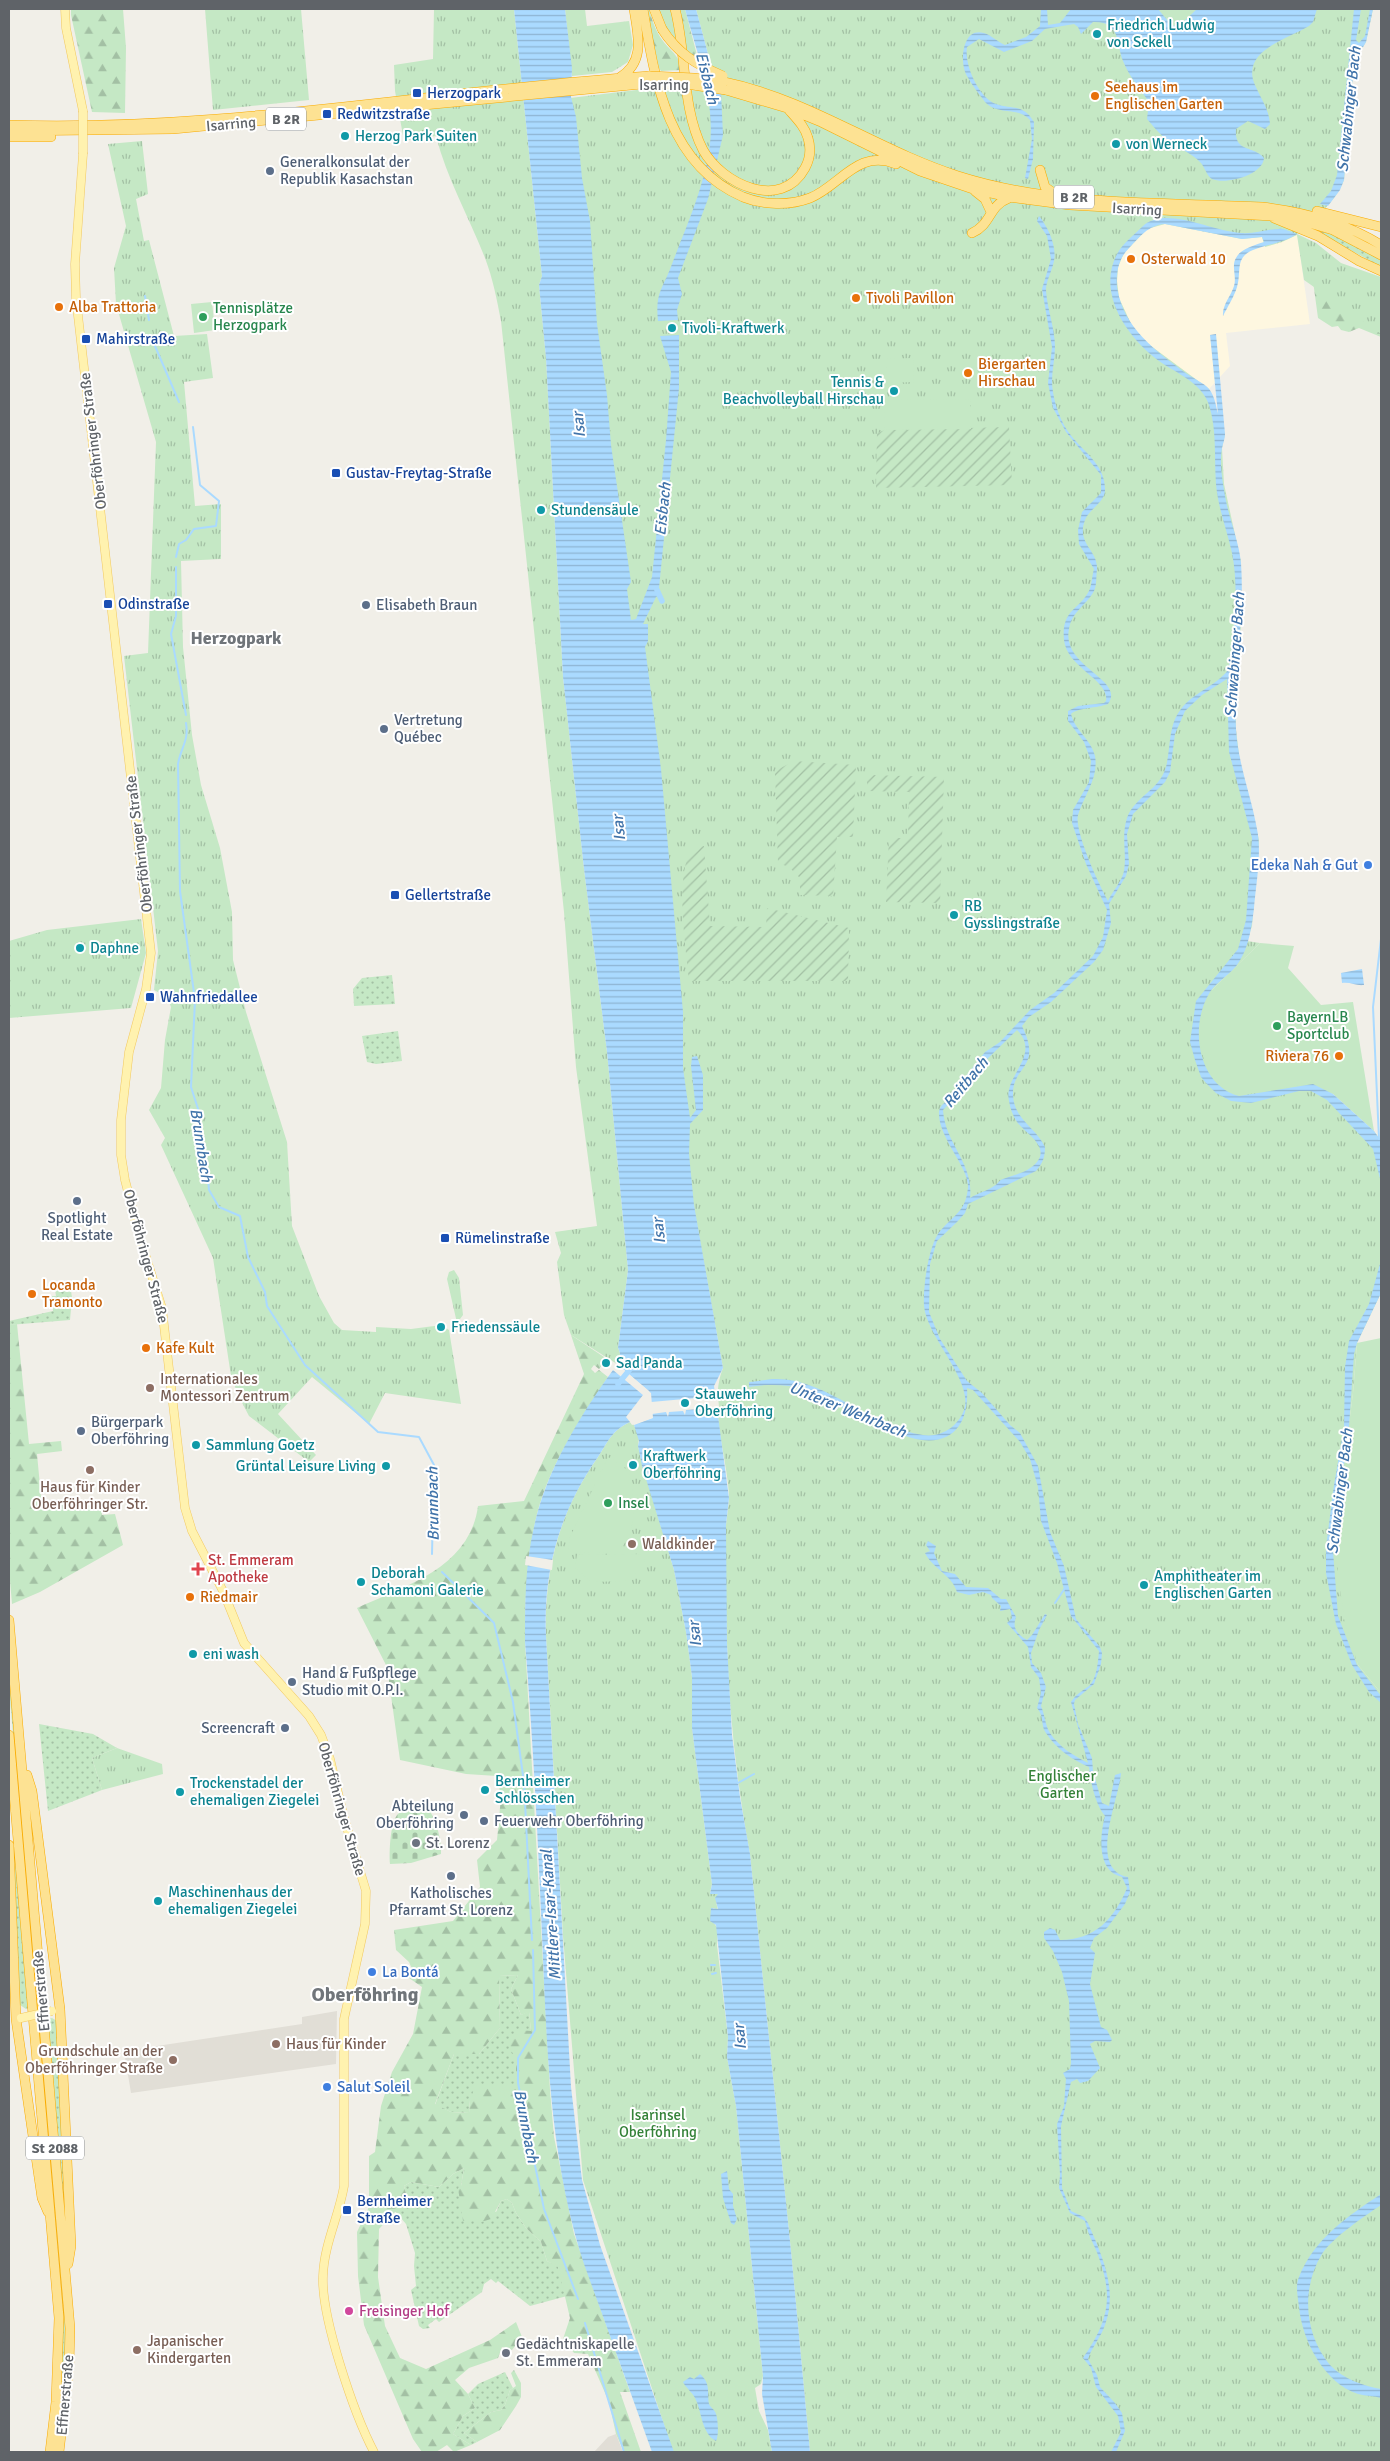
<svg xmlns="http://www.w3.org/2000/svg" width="1390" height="2461" viewBox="0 0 1390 2461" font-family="Signika,sans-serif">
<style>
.commercial{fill:#fef7e0}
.education{fill:#e1ded6}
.grass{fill:url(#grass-dots)}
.forest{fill:url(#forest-firs);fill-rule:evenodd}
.cemetery{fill:url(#cemetery-stones)}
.park{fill:url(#park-tufts)}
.garden{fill:url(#garden-furrows)}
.pitch{fill:#c5e8c5}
.water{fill:url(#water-rules);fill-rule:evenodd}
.pier{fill:#f1efe8}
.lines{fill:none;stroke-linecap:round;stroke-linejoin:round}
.stream{stroke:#aadaff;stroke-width:2}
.canal{stroke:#aadaff;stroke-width:5.5}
.major-casing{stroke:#f2c960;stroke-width:9}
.highway-casing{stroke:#f9ab00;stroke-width:10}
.major{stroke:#fff2af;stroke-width:8}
.highway{stroke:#fde293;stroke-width:9}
.major-bridge-casing{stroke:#f2c960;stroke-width:9;stroke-linecap:butt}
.highway-bridge-casing{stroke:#f9ab00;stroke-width:10;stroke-linecap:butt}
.major-bridge{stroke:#fff2af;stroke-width:8}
.highway-bridge{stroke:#fde293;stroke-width:9}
.culture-dot{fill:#0f9aa8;stroke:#fff;stroke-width:2}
.transit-dot{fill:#1a4fb4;stroke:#fff;stroke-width:2}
.food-dot{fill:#e8710a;stroke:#fff;stroke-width:2}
.service-dot{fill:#5c6f8a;stroke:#fff;stroke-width:2}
.leisure-dot{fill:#2e9e5b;stroke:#fff;stroke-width:2}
.shop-dot{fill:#3f7fe0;stroke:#fff;stroke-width:2}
.education-dot{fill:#8d6e63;stroke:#fff;stroke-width:2}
.health-dot{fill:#e0444e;stroke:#fff;stroke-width:2}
.worship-dot{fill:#6b7280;stroke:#fff;stroke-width:2}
.hotel-dot{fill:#d1479c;stroke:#fff;stroke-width:2}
.labels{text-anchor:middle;stroke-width:4;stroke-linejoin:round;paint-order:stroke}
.shield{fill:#fff;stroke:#8f9295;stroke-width:1}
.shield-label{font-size:14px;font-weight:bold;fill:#5f6368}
.culture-label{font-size:15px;fill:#0d838f;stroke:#fff;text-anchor:start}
.street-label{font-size:15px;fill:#5f6368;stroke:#fff}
.food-label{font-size:15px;fill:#c56008;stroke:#fff;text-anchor:start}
.transit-label{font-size:15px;fill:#164399;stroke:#fff;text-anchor:start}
.service-label{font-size:15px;fill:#4e5e75;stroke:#fff;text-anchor:start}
.leisure-label{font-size:15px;fill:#27864d;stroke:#fff;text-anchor:start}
.shop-label{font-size:15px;fill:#366cbe;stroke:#fff;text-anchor:start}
.education-label{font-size:15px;fill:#785e54;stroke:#fff;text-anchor:start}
.health-label{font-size:15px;fill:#be3a42;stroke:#fff;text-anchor:start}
.park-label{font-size:15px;fill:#348238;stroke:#fff}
.worship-label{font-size:15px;fill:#5b616d;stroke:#fff;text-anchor:start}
.hotel-label{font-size:15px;fill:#b23c85;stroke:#fff;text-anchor:start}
.water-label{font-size:16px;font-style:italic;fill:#4174aa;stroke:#fff}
.quarter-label{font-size:18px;font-weight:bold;fill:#70757a;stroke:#fff}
.district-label{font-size:20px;font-weight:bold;fill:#70757a;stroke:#fff}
</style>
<defs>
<pattern id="grass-dots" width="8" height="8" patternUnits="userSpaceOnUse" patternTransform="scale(1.25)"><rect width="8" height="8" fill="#c5e8c5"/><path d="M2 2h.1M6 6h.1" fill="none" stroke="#a3c0a4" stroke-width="1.8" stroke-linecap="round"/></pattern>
<pattern id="forest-firs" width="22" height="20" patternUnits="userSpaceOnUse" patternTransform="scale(1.25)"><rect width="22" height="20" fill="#c5e8c5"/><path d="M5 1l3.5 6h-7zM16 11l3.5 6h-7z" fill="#a3c0a4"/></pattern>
<pattern id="cemetery-stones" width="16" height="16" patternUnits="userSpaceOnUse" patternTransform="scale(1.25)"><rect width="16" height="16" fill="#c5e8c5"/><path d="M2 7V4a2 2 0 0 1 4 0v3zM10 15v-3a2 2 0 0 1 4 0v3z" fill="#a3c0a4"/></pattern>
<pattern id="park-tufts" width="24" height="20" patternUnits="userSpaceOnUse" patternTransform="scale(1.25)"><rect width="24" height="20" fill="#c5e8c5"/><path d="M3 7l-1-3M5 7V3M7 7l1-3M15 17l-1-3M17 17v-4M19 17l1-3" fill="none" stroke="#a3c0a4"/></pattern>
<pattern id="garden-furrows" width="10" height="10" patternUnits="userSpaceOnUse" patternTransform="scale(1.25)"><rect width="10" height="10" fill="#c5e8c5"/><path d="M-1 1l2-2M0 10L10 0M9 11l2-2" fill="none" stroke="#a3c0a4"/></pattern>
<pattern id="water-rules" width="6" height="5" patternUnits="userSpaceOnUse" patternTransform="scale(1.25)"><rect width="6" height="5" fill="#aadaff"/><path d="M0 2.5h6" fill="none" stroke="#8eb4d2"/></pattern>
</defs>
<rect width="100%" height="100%" fill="#f1efe8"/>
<path class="commercial" d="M 1158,224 L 1165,224 L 1221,235 L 1263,237 L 1273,245 L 1297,234 L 1310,324 L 1226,333 L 1230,366 L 1209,389 L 1147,343 L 1133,328 L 1119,298 L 1117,281 L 1118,267 L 1124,253 L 1147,229 Z"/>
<path class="education" d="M 337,2011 L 336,2064 L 131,2093 L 124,2051 L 302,2024 L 302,2017 Z
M 616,2434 L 623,2452 L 594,2452 L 608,2437 Z"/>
<path class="grass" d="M 1310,225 L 1328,231 L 1381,258 L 1381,267 L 1309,227 Z
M 392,975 L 395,1004 L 354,1006 L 353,989 L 362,978 Z
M 398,1031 L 402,1061 L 376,1064 L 367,1062 L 362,1036 Z
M 69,1281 L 72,1297 L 70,1320 L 9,1325 L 9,1321 L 53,1311 L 52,1296 L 56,1296 L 55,1290 L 52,1290 L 52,1283 Z
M 9,1658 L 66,2331 L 65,2375 L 58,2425 L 63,2331 L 60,2277 L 9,1688 Z
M 39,1724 L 93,1734 L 117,1748 L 92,1758 L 102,1790 L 48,1811 Z
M 12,1808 L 29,2008 L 26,2009 L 20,2005 Z
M 518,1975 L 511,1989 L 521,2015 L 529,2011 L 531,2032 L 516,2057 L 516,2086 L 470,2100 L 469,2113 L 451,2112 L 435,2105 L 454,2054 L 479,2054 L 500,2028 L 499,1976 Z
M 52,2018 L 57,2021 L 67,2244 L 47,2019 Z
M 464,2168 L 461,2186 L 496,2212 L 501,2201 L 507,2199 L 512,2203 L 516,2213 L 526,2228 L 541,2242 L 547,2261 L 558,2266 L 567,2296 L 530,2306 L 498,2281 L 496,2283 L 491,2279 L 484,2284 L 482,2292 L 439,2322 L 436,2319 L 428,2325 L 430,2328 L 423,2329 L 419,2326 L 411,2290 L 416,2286 L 414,2266 L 415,2253 L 406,2224 L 395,2211 L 405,2208 L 407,2197 L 404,2186 L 411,2182 L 439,2187 L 453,2174 Z
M 505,2372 L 513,2388 L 510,2390 L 505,2405 L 501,2410 L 491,2412 L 464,2433 L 477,2442 L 471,2445 L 453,2434 L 463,2416 L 475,2408 L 468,2394 L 478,2384 Z"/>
<path class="forest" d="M 71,9 L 123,9 L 126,48 L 125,113 L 92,112 L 71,15 Z
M 646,9 L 649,9 C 652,20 656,32 663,41 C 672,53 679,54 681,70 L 661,71 L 659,68 Z
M 659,9 L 685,9 L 698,59 C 683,48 663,29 659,9 Z
M 1313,281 L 1381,319 L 1381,337 L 1359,328 L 1349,332 L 1341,330 L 1338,326 L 1332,327 L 1318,318 Z
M 17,1324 L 29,1444 L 61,1441 L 62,1451 L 37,1454 L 42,1507 L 101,1501 L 102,1515 L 115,1514 L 123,1545 L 40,1592 L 12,1604 L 9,1569 L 9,1325 Z
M 571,1335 L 604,1357 L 605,1362 L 599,1369 L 594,1365 L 591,1369 L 595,1373 L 599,1370 L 608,1377 C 578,1423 544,1473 534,1528 C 526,1565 525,1604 525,1642 L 550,2090 L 554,2137 L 574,2234 L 630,2392 L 620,2392 L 641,2452 L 624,2452 L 616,2434 L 609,2402 L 588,2354 L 574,2353 L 563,2339 L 570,2318 L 558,2267 L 547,2261 L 541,2242 L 526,2228 L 516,2213 L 512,2203 L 507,2199 L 501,2201 L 491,2219 L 481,2222 L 474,2218 L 463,2221 L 458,2188 L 461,2186 L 464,2168 L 453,2174 L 439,2187 L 411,2182 L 404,2186 L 407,2197 L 405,2209 L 395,2212 L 379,2229 L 378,2277 L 385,2326 L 400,2358 L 426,2369 L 490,2340 L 516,2322 L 522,2337 L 512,2350 L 502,2347 L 498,2358 L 469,2368 L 455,2380 L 468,2394 L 475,2408 L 463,2416 L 453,2434 L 471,2445 L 454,2452 L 447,2445 L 436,2452 L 422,2452 L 413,2439 L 364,2325 L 358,2276 L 357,2232 L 369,2207 L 369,2156 L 375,2152 L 381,2106 L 392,2072 L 413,2034 L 422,1987 L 409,1978 L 412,1969 L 409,1962 L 396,1950 L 394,1930 L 453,1921 L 480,1887 L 477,1860 L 497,1840 L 501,1797 L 497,1776 L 466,1774 L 400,1760 L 387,1667 L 357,1608 C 405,1586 470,1568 478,1506 L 524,1501 L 584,1374 ZM 518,1975 L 511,1989 L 521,2015 L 529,2012 L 531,2031 L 519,2030 L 509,2038 L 511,2051 L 516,2057 L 516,2085 L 476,2084 L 470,2100 L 469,2113 L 451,2112 L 435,2104 L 454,2054 L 479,2054 L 500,2028 L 499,1976 Z
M 514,2370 L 521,2383 L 521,2397 L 516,2406 L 500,2430 L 477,2442 L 464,2433 L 491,2412 L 501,2410 L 505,2405 L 510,2390 L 516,2386 L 511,2373 Z"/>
<path class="cemetery" d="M 423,1803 C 435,1813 442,1839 441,1854 L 411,1863 L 390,1864 C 389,1853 390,1822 398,1814 C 404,1808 414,1806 423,1803 Z"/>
<path class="park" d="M 205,9 L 301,9 L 309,100 L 213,110 Z
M 434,9 L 514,9 L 542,276 L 539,285 L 546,358 L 563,677 L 584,869 L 607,1052 L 628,1270 L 618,1348 C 621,1354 621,1359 617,1364 L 571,1335 L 564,1315 L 557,1262 L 561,1253 L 555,1232 L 597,1226 L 576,1067 L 564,912 L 501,321 C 497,300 493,279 485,258 C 469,217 447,179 436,136 L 404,141 L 395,91 L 394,65 L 433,59 Z
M 565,9 L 585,9 L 587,26 L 629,21 L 633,45 L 628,62 L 612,72 L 572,76 Z
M 696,9 L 1373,9 L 1366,42 L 1363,47 L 1355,51 L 1344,180 C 1335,203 1315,218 1297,234 L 1316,243 L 1341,263 L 1381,277 L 1381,334 L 1304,280 L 1297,235 L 1282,242 L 1265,247 L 1262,237 L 1242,239 L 1165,224 L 1147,229 L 1124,253 L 1118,267 L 1117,281 L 1119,298 L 1133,328 L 1147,343 L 1209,389 L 1225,434 L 1222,448 L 1224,484 L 1241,562 L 1241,625 L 1235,687 L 1236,730 L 1240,763 L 1259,840 L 1252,926 L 1247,941 L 1260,943 L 1212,990 L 1313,1084 L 1374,1131 L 1381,1141 L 1381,1293 L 1357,1343 L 1353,1393 L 1334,1540 L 1358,1665 L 1381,1693 L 1381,2452 L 810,2452 L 791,2251 L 750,1854 C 737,1784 729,1714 727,1643 C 726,1604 723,1564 726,1525 C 727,1515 729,1505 729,1495 C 727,1455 708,1406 723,1368 L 684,1153 L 628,620 L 570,98 L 653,88 L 721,92 L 711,65 Z
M 142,141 L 148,194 L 136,199 L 144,241 L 149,240 L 174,336 L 207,334 L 213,378 L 184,382 L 195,506 L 221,504 L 221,559 L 181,561 L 183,647 L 192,735 L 201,785 L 220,848 L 232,912 L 233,960 L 246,1012 L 287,1142 L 292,1226 L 319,1296 L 334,1323 L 342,1330 L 376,1332 L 376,1327 L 411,1329 L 442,1325 L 449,1330 L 461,1404 L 385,1393 L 369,1424 L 312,1377 L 278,1414 L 316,1455 L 309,1462 L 249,1416 L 238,1395 L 231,1376 L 213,1258 L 161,1145 L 165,1138 L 149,1110 L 161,1088 L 165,1040 L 171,1007 L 167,997 L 154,990 L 158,951 L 124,656 L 148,653 L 156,442 L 116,304 L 114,268 L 126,226 L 108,144 Z
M 141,919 L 146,953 L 131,1008 L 9,1018 L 9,941 L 47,930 Z
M 454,1270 L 459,1278 L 463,1315 L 457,1323 L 447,1279 L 449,1272 Z
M 630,1422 L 634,1425 L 639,1438 L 638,1446 L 643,1467 L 674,1570 L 686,1632 L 692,1677 L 692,1728 L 712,1884 L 710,1893 L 718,1894 L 716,1902 L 718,1910 L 713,1908 L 714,1923 L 718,1929 L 717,1945 L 728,2037 L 727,2057 L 736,2106 L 763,2376 L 761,2384 L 755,2388 L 759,2411 L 768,2430 L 772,2452 L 673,2452 L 583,2180 L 563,1936 L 546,1636 C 544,1570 559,1512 598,1457 C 608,1442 611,1431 630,1422 Z
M 117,1748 L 162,1764 L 163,1774 L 102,1790 L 92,1758 Z"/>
<path class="garden" d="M 1009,427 L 1012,485 L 876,488 L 877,433 L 885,430 Z
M 794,761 L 856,765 L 853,837 L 837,837 L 833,896 L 800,895 L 800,878 L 789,867 L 778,863 L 775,771 Z
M 867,775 L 944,777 L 940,903 L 886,902 L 889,838 L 908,838 L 909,792 L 867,791 Z
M 704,846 L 710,926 L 766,927 L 767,908 L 849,928 L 848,981 L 689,981 C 686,947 674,877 692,848 Z"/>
<path class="pitch" d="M 212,302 L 215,330 L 194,333 L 191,304 Z
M 913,358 L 914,382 L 887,383 L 887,359 Z
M 970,399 L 971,429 L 885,430 L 884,400 Z
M 1260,943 L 1294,946 L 1288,968 L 1321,1005 L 1353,1002 L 1374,1131 L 1333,1094 L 1300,1085 L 1239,1096 L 1228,1093 L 1215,1082 L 1206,1069 L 1199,1039 L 1203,1005 L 1212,990 Z
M 1381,1338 L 1381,1693 L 1358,1665 L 1344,1619 L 1334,1540 L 1353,1393 L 1357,1343 Z
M 608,1457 L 622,1465 L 629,1473 L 632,1485 L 634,1518 L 629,1536 L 623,1546 L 611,1552 L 577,1553 L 568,1549 L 570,1537 Z
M 644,1554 L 645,1567 L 625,1581 L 592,1582 L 575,1568 L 577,1555 Z"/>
<path class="water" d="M 514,9 L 565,9 L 572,68 L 571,97 L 576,117 L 582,178 L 590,221 L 597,324 L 607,395 L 611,445 L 631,582 L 627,589 L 631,620 L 636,619 L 652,577 L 666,440 L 671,372 L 660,336 L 679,335 L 679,388 L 659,588 L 661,594 L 656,597 L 643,624 L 648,624 L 648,641 L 645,647 L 661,769 L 683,1012 L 683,1068 L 690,1118 L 696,1110 L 691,1066 L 692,1057 L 697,1056 L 703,1075 L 703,1110 L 690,1124 L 689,1154 L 694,1205 L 723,1368 L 714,1386 L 729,1498 L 726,1525 L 727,1644 L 732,1735 L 740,1797 L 750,1854 L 791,2251 L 810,2452 L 772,2452 L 762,2394 L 763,2376 L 736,2106 L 727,2057 L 728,2037 L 716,1925 L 710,1921 L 711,1908 L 718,1909 L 715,1898 L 718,1894 L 710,1894 L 712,1884 L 692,1728 L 692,1677 L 686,1632 L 674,1570 L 642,1466 L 638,1446 L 639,1441 L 634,1425 L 653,1418 L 651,1393 L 617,1364 C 621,1359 621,1354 618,1348 L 628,1270 L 607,1052 L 584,869 L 563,677 L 546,358 L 539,285 L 542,276 Z
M 685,9 L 696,9 L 711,65 L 721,92 L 723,135 L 708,199 L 678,278 L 682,294 L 677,310 L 678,320 L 658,321 C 655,292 663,289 672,264 C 686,227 703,190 709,151 C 717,103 697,54 685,9 Z
M 1041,9 L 1047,9 L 1048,25 L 1060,23 L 1071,9 L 1158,9 L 1172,26 L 1180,25 L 1197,9 L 1317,9 L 1313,22 L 1309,26 C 1288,39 1240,51 1255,85 C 1261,99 1269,109 1270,124 L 1265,129 L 1248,121 L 1236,129 C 1234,153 1253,145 1264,158 C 1263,175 1226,185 1212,179 C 1207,176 1205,168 1201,163 C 1192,153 1179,149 1169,141 C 1160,135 1154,127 1147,119 L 1149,102 C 1140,89 1129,76 1123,61 C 1116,43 1121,21 1093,22 L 1081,34 L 1078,27 L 1074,24 L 1045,29 L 1032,41 L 1004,52 L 979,39 L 967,47 C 964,65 979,98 996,104 C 1012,110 1023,103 1034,122 L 1033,159 L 1028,179 L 1025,178 L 1032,139 L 1030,120 C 1017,106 998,116 985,102 C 979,94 972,85 967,76 C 959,63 962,26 984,33 C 991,35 998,42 1005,45 L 1026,37 L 1040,26 Z
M 1354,9 L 1361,9 L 1356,40 L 1359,43 L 1365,36 L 1370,9 L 1373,9 L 1366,42 L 1363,47 L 1355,51 L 1344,180 L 1340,190 L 1328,206 L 1320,204 L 1331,191 L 1337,175 Z
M 1039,216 C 1048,227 1057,246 1054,261 C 1052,271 1046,281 1046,290 C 1047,309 1055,328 1055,347 C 1055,362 1050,376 1053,392 C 1055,405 1060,419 1067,430 C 1081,451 1105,463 1105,489 C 1106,502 1089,509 1085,520 C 1076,544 1098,550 1097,569 C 1096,576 1097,585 1094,591 C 1086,606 1072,611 1069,629 C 1061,667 1126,679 1108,704 C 1098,708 1076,708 1071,714 C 1075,731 1091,739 1095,756 C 1099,778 1084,795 1078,815 C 1074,831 1099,885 1108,901 C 1112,892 1122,881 1124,871 C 1127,853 1121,836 1127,818 C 1135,796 1159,791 1166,767 C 1171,748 1168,725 1181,709 C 1194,692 1216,686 1228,670 C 1235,636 1239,587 1232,553 C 1227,530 1218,508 1216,484 C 1214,457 1217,430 1209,405 C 1202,383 1176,373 1159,361 C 1128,338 1096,294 1117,254 C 1123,243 1134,235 1143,226 C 1148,221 1156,219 1163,218 C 1188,217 1217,231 1241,233 C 1255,234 1266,229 1279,229 C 1284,228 1292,233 1297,234 C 1283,243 1268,244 1253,250 C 1234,258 1242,272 1237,287 C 1234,297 1228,306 1223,316 C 1222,305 1231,296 1234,286 C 1237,277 1231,266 1236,258 C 1240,249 1255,245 1264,242 L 1262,237 L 1242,239 L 1165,224 C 1148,225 1140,237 1129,248 C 1118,259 1116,273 1117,287 C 1123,328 1156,351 1187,374 C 1194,379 1204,383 1209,389 C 1215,396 1216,407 1218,414 L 1210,335 L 1216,334 L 1225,434 C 1225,439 1223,443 1222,448 C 1219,464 1223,485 1226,501 C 1230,521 1239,542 1241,563 C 1245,619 1233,674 1236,729 C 1238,764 1251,795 1257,829 C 1262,853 1256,883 1254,908 C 1252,925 1249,947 1239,962 C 1232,974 1218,980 1210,992 C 1189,1025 1197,1085 1239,1096 L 1313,1084 L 1333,1094 L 1374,1131 L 1381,1141 L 1381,1183 L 1373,1149 L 1327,1100 L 1311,1091 L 1299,1091 L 1251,1103 L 1231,1101 L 1216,1093 L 1206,1083 L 1201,1077 L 1195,1060 L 1190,1042 L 1196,1001 L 1238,949 L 1246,920 L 1252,838 L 1229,752 L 1227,679 L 1202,695 L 1185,711 L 1175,734 L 1170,772 L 1165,782 L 1133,814 L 1127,834 L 1129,864 L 1126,876 L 1109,904 L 1111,923 L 1103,950 L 1094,962 L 1051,1002 L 1029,1017 L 1022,1026 C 1043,1069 1012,1065 1013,1095 C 1014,1120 1036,1127 1045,1147 C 1045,1157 1043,1163 1036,1171 L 968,1204 L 965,1213 L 957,1222 L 937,1241 L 930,1264 L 929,1312 L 940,1339 L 967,1381 L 982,1393 L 1010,1425 L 1020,1433 L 1038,1466 L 1050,1532 L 1064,1566 L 1076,1619 L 1100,1647 L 1102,1653 L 1101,1664 L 1094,1684 L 1075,1700 L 1074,1704 L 1078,1724 L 1092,1758 L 1093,1771 L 1102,1803 L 1109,1806 L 1115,1775 L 1121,1773 C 1119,1800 1087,1869 1128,1877 L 1130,1892 L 1125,1904 L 1107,1928 L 1094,1938 L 1090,1948 L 1095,1953 L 1090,1984 L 1101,2027 L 1107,2030 L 1112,2040 L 1110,2042 L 1095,2041 L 1090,2044 L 1100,2068 L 1088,2081 L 1080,2083 L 1077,2079 L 1071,2082 L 1061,2126 L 1062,2188 L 1071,2211 L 1084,2217 L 1088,2223 C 1102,2256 1118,2289 1105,2325 C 1101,2337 1092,2347 1088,2359 L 1097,2375 L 1100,2387 L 1115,2403 L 1122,2413 L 1125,2431 L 1116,2452 L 1111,2452 L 1121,2432 L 1118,2416 L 1096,2387 L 1091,2368 L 1083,2358 C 1110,2319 1114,2295 1096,2250 C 1092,2241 1087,2231 1085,2221 L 1070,2213 L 1059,2188 L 1060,2174 L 1057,2124 L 1064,2106 L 1066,2079 L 1063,2073 L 1070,2069 L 1071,2063 L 1069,2001 L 1062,1972 L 1053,1951 L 1044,1938 L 1044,1932 L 1050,1928 L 1055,1930 L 1060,1940 C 1095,1940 1114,1919 1127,1888 L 1122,1877 C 1096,1871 1100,1835 1105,1816 C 1095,1804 1091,1783 1089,1767 C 1073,1760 1056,1749 1046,1733 C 1040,1724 1045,1718 1037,1708 L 1041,1693 L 1039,1678 L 1031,1667 L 1028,1647 L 1007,1623 L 1012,1618 L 1010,1609 L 1000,1611 L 1001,1606 L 992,1598 L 991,1595 L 983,1592 L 969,1595 L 957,1592 C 952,1575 932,1568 925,1553 L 930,1551 L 926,1545 L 928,1541 L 936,1546 L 934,1553 L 942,1571 L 955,1574 L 966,1587 L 988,1588 L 1001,1599 L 1006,1599 L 1016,1617 C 1012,1628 1017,1634 1027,1640 L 1032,1635 L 1045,1614 L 1047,1615 L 1039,1630 L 1031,1653 L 1032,1663 L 1041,1673 L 1046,1687 L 1041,1706 C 1045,1715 1045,1725 1050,1733 C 1059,1747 1074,1756 1088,1763 L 1071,1702 C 1076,1694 1082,1691 1089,1686 C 1097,1678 1098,1662 1099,1651 L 1071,1616 L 1057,1563 L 1041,1521 L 1038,1487 L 1030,1459 L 1020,1442 L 973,1390 L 967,1388 C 969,1418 957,1444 922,1440 C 906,1438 886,1428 871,1421 C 857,1421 845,1409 834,1401 C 810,1386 777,1382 749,1387 L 749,1382 C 757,1382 766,1379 775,1379 C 826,1378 872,1428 923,1435 C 940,1438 958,1427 964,1410 C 974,1381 927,1338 924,1306 C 923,1288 928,1244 941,1230 C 955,1214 966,1211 968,1187 C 969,1168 939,1138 939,1114 C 938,1103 953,1100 955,1090 L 985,1052 L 1000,1042 L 1030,1010 L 1054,993 L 1093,956 L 1103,937 L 1107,910 L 1086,864 L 1072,823 L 1073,810 L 1089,782 L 1091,761 L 1084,742 L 1068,721 L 1068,711 L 1078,706 L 1104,703 L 1106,701 C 1110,680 1067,668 1064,640 C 1061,610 1079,610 1089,591 C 1092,585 1092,575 1094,569 L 1079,544 L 1078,530 L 1082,512 L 1101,493 L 1101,475 L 1066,432 L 1053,408 L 1048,383 L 1052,347 L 1042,289 L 1051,259 L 1047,236 L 1037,221 ZM 1017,1030 C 1042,1055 1003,1076 1009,1101 C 1010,1108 1013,1116 1017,1122 C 1025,1133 1050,1146 1037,1162 C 1029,1172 1014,1175 1003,1179 C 999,1180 998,1184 994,1186 C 987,1191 978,1193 970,1198 C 974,1163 945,1144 943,1110 L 964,1088 L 979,1067 Z
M 1362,969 L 1364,985 C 1356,986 1351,982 1342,983 L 1341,973 Z
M 1381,1260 L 1381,1293 L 1357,1343 L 1354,1354 L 1349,1426 L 1333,1551 L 1338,1616 L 1357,1665 L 1381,1696 L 1381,1703 L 1369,1692 L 1352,1665 L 1336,1624 L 1326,1573 L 1326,1547 L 1334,1485 L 1344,1427 L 1345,1367 L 1349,1341 L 1369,1304 Z
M 613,1370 L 643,1395 L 626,1417 L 630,1422 C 611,1431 608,1442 598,1457 C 560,1511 543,1570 546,1636 L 571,2087 L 582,2180 L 600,2245 L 674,2452 L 652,2452 L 584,2264 C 549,2157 547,2047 542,1936 C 538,1838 533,1740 525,1642 C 525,1604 525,1565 534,1527 C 546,1471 579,1417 613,1370 Z
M 727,2171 L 729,2189 L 733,2194 L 733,2206 L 737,2219 L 734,2225 L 731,2223 L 723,2198 L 721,2174 Z
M 1381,2194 L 1381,2205 C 1365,2216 1332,2238 1322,2254 C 1301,2288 1304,2334 1330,2365 C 1343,2379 1364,2386 1381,2389 L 1381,2398 C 1374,2396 1366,2396 1358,2394 C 1324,2383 1302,2340 1299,2307 C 1298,2297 1295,2286 1299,2277 C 1314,2239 1348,2216 1381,2194 Z
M 700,2374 C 711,2384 707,2391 709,2404 C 710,2407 715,2410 716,2414 C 718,2420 719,2436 716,2441 C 701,2433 702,2411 695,2398 C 692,2392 686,2388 683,2382 L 690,2377 L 694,2379 Z"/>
<path class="pier" d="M 617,1364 L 649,1391 L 651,1402 L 718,1396 L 719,1407 L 703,1409 L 702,1413 L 700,1409 L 686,1410 L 685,1415 L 683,1411 L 669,1412 L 668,1417 L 666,1412 L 652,1414 L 652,1418 L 632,1425 L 630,1422 L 650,1417 L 648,1394 L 616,1366 Z
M 526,1556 L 553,1560 L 552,1570 L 525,1565 Z"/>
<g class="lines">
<path class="stream" d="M 145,296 L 149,320
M 152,339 L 179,402
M 176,557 L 179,544 L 186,540 L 194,529 L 216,526 L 219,501 L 200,485 L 193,427
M 176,567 L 176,616 L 171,634 L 186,715
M 186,723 C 189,741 181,747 178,764 L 180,891 L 195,1000 L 191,1087 L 200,1115 L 199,1122 L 206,1157 L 209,1190 L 219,1207 L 240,1216 L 248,1257 L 265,1292 L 267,1306 L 305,1365 L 378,1432 L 419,1437 L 434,1465 L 432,1554
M 1379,1139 L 1373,1007 L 1381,939
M 442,1572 L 494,1623 L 513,1702 L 524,1783 L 532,1940
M 1055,1603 L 1065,1588
M 738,1783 L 754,1774
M 533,1950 L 535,2030 L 518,2058 L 518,2083 L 544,2209 L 578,2299
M 711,1965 L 715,1965
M 712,1974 L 716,1973
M 585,2323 L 624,2452"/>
<path class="canal" d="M 657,590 L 662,601
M 618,1384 L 631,1368"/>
<defs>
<path id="major" d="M 65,9 L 66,28 L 83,111
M 83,154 L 75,264 L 76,298 L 151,953 L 146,989 L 129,1052 L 121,1120 L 121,1155 L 125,1180 L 140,1238 L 162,1308 L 185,1508 L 192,1531 L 223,1591 L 244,1643 L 309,1716 L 321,1735 L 330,1759 L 344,1818 L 366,1891 L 365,1924 L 344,2019 L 344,2186 C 339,2216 324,2244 323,2276 C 321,2317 354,2414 374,2452"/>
<path id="highway" d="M 643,9 C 655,81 668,165 743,197 C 763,205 789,206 810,198 C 840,186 858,148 896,164
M 654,9 L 662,29
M 675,9 C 687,54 681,107 703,150 C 722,184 781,212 805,168 C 810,159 811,148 808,138 C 805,127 797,119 789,110
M 619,78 C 646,62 638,35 634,9
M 724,82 C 808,99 877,150 958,176 C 1055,207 1162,202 1262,207 C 1304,212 1344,222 1381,245
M 726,90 L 787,108 L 819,121 L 920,171 L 973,189 L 1009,197 L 1070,205 L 1289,217 L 1333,230 L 1381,255
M 9,125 C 224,132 437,90 650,76
M 9,131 L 173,129 L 652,83
M 9,137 L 51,137
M 1040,170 L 1045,187 L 1055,194
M 975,191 L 985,199 L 991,212
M 1317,211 L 1381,227
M 1274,218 L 1318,236 L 1359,261 L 1381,271
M 972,233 C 992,224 988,206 1009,198
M 9,1620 L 70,2328 L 69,2366 L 59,2452
M 9,1735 L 59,2318 L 56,2402 L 50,2452
M 27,1775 L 32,1791 L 60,2009 L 71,2246 L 68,2264
M 9,1845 L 16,2019 L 42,2198 L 48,2212"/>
</defs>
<use href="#major" class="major-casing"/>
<use href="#highway" class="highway-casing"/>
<use href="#major" class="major"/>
<use href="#highway" class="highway"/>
<defs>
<path id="major-bridge" d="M 83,154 L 83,111
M 21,2018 L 52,2011"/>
<path id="highway-bridge" d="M 662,29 C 678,54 697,65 723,76
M 650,76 L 694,78 L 724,82
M 652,83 L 693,85 L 726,90"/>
</defs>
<use href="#major-bridge" class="major-bridge-casing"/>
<use href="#highway-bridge" class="highway-bridge-casing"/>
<use href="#major-bridge" class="major-bridge"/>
<use href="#highway-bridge" class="highway-bridge"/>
</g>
<g class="culture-dot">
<circle cx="1097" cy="34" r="5"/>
<circle cx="345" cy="136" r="5"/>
<circle cx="1116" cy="144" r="5"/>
<circle cx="672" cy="328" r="5"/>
<circle cx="894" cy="391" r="5"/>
<circle cx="541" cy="510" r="5"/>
<circle cx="954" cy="915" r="5"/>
<circle cx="80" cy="948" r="5"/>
<circle cx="441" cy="1327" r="5"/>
<circle cx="606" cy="1363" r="5"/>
<circle cx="685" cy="1403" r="5"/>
<circle cx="196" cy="1445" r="5"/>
<circle cx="633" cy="1465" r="5"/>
<circle cx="386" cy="1466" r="5"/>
<circle cx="361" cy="1582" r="5"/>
<circle cx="1144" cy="1585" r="5"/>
<circle cx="193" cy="1654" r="5"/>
<circle cx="485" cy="1790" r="5"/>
<circle cx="180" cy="1792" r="5"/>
<circle cx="158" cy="1901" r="5"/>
</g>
<g class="transit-dot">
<rect x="412" y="88" width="10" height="10" rx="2.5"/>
<rect x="322" y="109" width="10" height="10" rx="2.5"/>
<rect x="81" y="334" width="10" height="10" rx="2.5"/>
<rect x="331" y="468" width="10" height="10" rx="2.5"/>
<rect x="103" y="599" width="10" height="10" rx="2.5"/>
<rect x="390" y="890" width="10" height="10" rx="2.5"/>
<rect x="145" y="992" width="10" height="10" rx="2.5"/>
<rect x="440" y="1233" width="10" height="10" rx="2.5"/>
<rect x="342" y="2205" width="10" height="10" rx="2.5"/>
</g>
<g class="food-dot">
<circle cx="1095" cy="96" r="5"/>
<circle cx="1131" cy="259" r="5"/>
<circle cx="856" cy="298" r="5"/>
<circle cx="59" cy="307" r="5"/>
<circle cx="968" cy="373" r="5"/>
<circle cx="1339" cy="1056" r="5"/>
<circle cx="32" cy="1294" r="5"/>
<circle cx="146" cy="1348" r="5"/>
<circle cx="190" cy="1597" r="5"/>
</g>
<g class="service-dot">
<circle cx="270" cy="171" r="5"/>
<circle cx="366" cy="605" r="5"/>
<circle cx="384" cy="729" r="5"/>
<circle cx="77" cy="1201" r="5"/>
<circle cx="81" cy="1431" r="5"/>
<circle cx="292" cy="1682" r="5"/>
<circle cx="285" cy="1728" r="5"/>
<circle cx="464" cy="1815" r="5"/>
<circle cx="484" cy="1821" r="5"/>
<circle cx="451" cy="1876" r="5"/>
</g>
<g class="leisure-dot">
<circle cx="203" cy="317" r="5"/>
<circle cx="1277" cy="1026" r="5"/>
<circle cx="608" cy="1503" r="5"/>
</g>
<g class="shop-dot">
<circle cx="1368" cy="865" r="5"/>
<circle cx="372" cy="1972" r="5"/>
<circle cx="327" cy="2087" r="5"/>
</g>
<g class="education-dot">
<circle cx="150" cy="1388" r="5"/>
<circle cx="90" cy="1470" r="5"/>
<circle cx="632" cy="1544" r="5"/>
<circle cx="276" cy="2044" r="5"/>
<circle cx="173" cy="2060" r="5"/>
<circle cx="137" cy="2350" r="5"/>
</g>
<path class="health-dot" d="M195.5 1561.5h5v5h5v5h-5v5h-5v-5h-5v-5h5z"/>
<g class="worship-dot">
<circle cx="416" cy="1843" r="5"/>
<circle cx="506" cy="2353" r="5"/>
</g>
<circle class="hotel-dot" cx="349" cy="2311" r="5"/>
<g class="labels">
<g class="shield">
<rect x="266" y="107.5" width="40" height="23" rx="4"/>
<rect x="1054" y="185.5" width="40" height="23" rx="4"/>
<rect x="26" y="2136.5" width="58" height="23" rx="4"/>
</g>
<g class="shield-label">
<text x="286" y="124">B 2R</text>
<text x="1074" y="202">B 2R</text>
<text x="55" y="2153">St 2088</text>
</g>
<g class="culture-label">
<text x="1107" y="30">Friedrich Ludwig<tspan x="1107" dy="17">von Sckell</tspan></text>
<text x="355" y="141">Herzog Park Suiten</text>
<text x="1126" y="149">von Werneck</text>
<text x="682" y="333">Tivoli-Kraftwerk</text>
<text x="884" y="387" text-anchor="end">Tennis &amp;<tspan x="884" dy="17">Beachvolleyball Hirschau</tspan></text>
<text x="551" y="515">Stundensäule</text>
<text x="964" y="911">RB<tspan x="964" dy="17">Gysslingstraße</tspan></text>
<text x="90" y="953">Daphne</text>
<text x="451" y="1332">Friedenssäule</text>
<text x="616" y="1368">Sad Panda</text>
<text x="695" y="1399">Stauwehr<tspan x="695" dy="17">Oberföhring</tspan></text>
<text x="206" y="1450">Sammlung Goetz</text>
<text x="643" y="1461">Kraftwerk<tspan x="643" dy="17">Oberföhring</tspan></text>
<text x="376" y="1471" text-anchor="end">Grüntal Leisure Living</text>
<text x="371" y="1578">Deborah<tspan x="371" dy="17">Schamoni Galerie</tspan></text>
<text x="1154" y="1581">Amphitheater im<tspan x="1154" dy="17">Englischen Garten</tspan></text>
<text x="203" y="1659">eni wash</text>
<text x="495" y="1786">Bernheimer<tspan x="495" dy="17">Schlösschen</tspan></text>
<text x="190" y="1788">Trockenstadel der<tspan x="190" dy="17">ehemaligen Ziegelei</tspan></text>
<text x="168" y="1897">Maschinenhaus der<tspan x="168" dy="17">ehemaligen Ziegelei</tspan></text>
</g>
<g class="street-label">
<text x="664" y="90">Isarring</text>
<text transform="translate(231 124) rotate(-5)" y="5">Isarring</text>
<text transform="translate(1137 209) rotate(3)" y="5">Isarring</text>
<text transform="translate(93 441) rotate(-97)" y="5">Oberföhringer Straße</text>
<text transform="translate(139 844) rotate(-97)" y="5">Oberföhringer Straße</text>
<text transform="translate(146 1256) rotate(75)" y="5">Oberföhringer Straße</text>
<text transform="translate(342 1809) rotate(74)" y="5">Oberföhringer Straße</text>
<text transform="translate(41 1991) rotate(-95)" y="5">Effnerstraße</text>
<text transform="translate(65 2395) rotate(-85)" y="5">Effnerstraße</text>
</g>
<g class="food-label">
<text x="1105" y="92">Seehaus im<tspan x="1105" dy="17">Englischen Garten</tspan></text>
<text x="1141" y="264">Osterwald 10</text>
<text x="866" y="303">Tivoli Pavillon</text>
<text x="69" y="312">Alba Trattoria</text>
<text x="978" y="369">Biergarten<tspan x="978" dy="17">Hirschau</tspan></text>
<text x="1329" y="1061" text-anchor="end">Riviera 76</text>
<text x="42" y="1290">Locanda<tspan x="42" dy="17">Tramonto</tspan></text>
<text x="156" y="1353">Kafe Kult</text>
<text x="200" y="1602">Riedmair</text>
</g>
<g class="transit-label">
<text x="427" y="98">Herzogpark</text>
<text x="337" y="119">Redwitzstraße</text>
<text x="96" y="344">Mahirstraße</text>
<text x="346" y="478">Gustav-Freytag-Straße</text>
<text x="118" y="609">Odinstraße</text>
<text x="405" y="900">Gellertstraße</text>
<text x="160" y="1002">Wahnfriedallee</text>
<text x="455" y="1243">Rümelinstraße</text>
<text x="357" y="2206">Bernheimer<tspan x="357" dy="17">Straße</tspan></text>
</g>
<g class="service-label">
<text x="280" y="167">Generalkonsulat der<tspan x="280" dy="17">Republik Kasachstan</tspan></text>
<text x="376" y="610">Elisabeth Braun</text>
<text x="394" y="725">Vertretung<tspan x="394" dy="17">Québec</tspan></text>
<text x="77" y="1223" text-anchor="middle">Spotlight<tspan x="77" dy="17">Real Estate</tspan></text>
<text x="91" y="1427">Bürgerpark<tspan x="91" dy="17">Oberföhring</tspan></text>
<text x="302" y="1678">Hand &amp; Fußpflege<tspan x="302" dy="17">Studio mit O.P.I.</tspan></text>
<text x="275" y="1733" text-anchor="end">Screencraft</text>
<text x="454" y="1811" text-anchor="end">Abteilung<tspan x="454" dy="17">Oberföhring</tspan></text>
<text x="494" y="1826">Feuerwehr Oberföhring</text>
<text x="451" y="1898" text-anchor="middle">Katholisches<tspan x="451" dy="17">Pfarramt St. Lorenz</tspan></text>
</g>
<g class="leisure-label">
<text x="213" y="313">Tennisplätze<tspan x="213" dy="17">Herzogpark</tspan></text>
<text x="1287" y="1022">BayernLB<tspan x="1287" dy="17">Sportclub</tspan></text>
<text x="618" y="1508">Insel</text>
</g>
<g class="shop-label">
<text x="1358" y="870" text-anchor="end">Edeka Nah &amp; Gut</text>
<text x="382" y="1977">La Bontá</text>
<text x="337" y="2092">Salut Soleil</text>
</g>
<g class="education-label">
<text x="160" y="1384">Internationales<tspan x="160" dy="17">Montessori Zentrum</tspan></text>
<text x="90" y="1492" text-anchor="middle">Haus für Kinder<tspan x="90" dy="17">Oberföhringer Str.</tspan></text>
<text x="642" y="1549">Waldkinder</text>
<text x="286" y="2049">Haus für Kinder</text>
<text x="163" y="2056" text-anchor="end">Grundschule an der<tspan x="163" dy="17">Oberföhringer Straße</tspan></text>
<text x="147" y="2346">Japanischer<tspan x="147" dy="17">Kindergarten</tspan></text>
</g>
<g class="health-label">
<text x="208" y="1565">St. Emmeram<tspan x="208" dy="17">Apotheke</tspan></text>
</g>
<g class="park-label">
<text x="1062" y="1781">Englischer<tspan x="1062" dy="17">Garten</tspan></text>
<text x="658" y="2120">Isarinsel<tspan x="658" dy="17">Oberföhring</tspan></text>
</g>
<g class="worship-label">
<text x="426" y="1848">St. Lorenz</text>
<text x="516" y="2349">Gedächtniskapelle<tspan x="516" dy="17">St. Emmeram</tspan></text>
</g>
<g class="hotel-label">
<text x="359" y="2316">Freisinger Hof</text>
</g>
<g class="water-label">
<text transform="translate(708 78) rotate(76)" y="6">Eisbach</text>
<text transform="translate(1348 109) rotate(-84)" y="6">Schwabinger Bach</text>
<text transform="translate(578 425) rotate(-95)" y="6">Isar</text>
<text transform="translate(662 509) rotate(-84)" y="6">Eisbach</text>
<text transform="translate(1234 655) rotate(-86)" y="6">Schwabinger Bach</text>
<text transform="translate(618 828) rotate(-96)" y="6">Isar</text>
<text transform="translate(965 1082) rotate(-50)" y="6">Reitbach</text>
<text transform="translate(202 1145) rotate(81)" y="6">Brunnbach</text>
<text transform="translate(658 1231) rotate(-96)" y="6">Isar</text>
<text transform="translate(848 1409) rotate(22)" y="6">Unterer Wehrbach</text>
<text transform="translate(1339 1491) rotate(-83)" y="6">Schwabinger Bach</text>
<text transform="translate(432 1504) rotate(-91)" y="6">Brunnbach</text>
<text transform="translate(694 1634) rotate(-96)" y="6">Isar</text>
<text transform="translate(550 1915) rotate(-94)" y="6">Mittlere-Isar-Kanal</text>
<text transform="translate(739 2037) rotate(-95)" y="6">Isar</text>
<text transform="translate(527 2126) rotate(79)" y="6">Brunnbach</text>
</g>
<g class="quarter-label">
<text x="236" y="644">Herzogpark</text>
</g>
<g class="district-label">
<text x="365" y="2001">Oberföhring</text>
</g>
</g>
<rect width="1390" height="2461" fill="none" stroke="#5f6368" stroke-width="20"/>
</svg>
